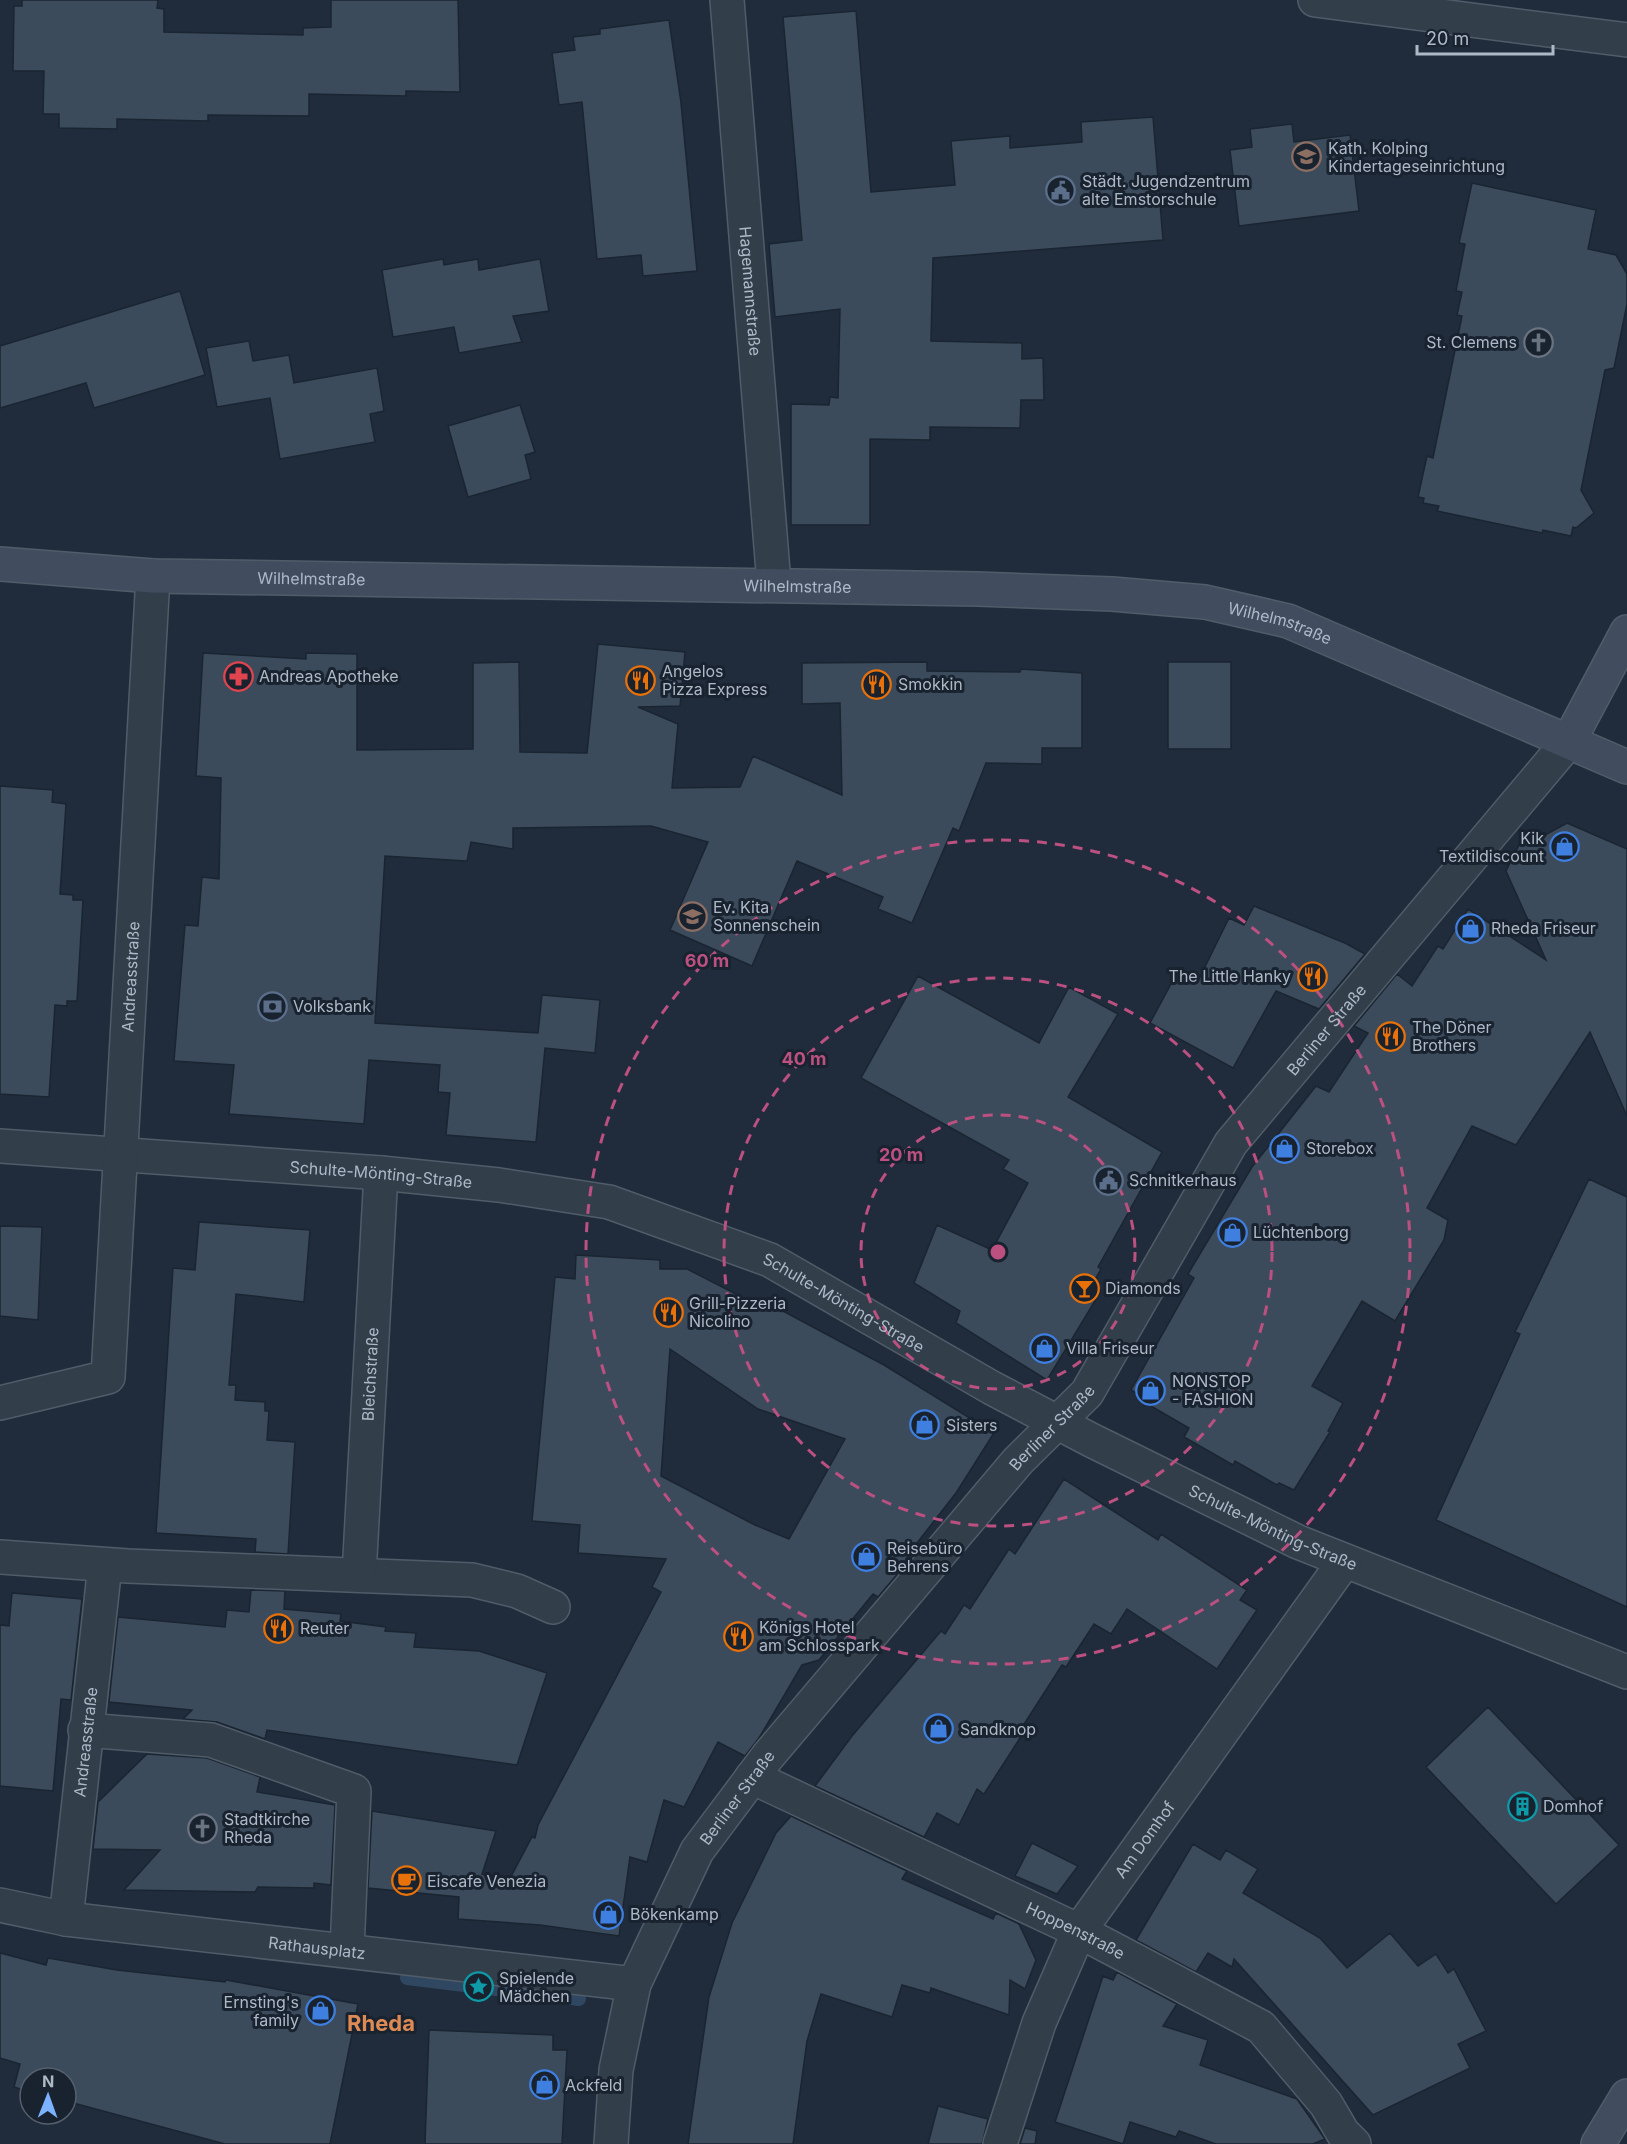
<svg xmlns="http://www.w3.org/2000/svg" width="1627" height="2144" viewBox="0 0 1627 2144" font-family="Inter,sans-serif">
<style>
.lines{fill:none;stroke-linecap:round;stroke-linejoin:round}
.stream{stroke:#304762;stroke-width:14}
.building{fill:#3b4b5b;stroke:#1b2532;stroke-width:1.5;fill-rule:evenodd}
.street-casing{stroke:#515c69;stroke-width:36}
.secondary-casing{stroke:#515c69;stroke-width:36}
.street{stroke:#333e4b;stroke-width:33}
.secondary{stroke:#414d5f;stroke-width:33}
.ring{fill:none;stroke:#bb5081;stroke-width:3;stroke-dasharray:10 8}
.labels{text-anchor:middle;stroke-width:6;stroke-linejoin:round;paint-order:stroke}
.poi-label{font-size:16px;fill:#aeb9c8;stroke:#192330;text-anchor:start}
.street-label{font-size:16px;fill:#aeb9c8;stroke:#192330}
.district-label{font-size:22px;font-weight:bold;fill:#dd8a54;stroke:#192330}
.centre{fill:#bb5081;stroke:#192330;stroke-width:3}
.ring-label{font-size:18px;text-anchor:middle;font-weight:bold;fill:#bb5081;stroke:#192330;stroke-width:6;stroke-linejoin:round;paint-order:stroke}
</style>
<rect width="100%" height="100%" fill="#202c3b"/>
<g class="lines">
<path class="stream" d="M 407,1978 L 579,1999"/>
</g>
<path class="building" d="M 22,0 L 158,0 L 157,8 L 164,9 L 164,32 L 303,35 L 303,28 L 331,27 L 331,0 L 458,0 L 460,92 L 406,91 L 406,96 L 309,94 L 309,116 L 208,115 L 208,121 L 117,119 L 117,129 L 59,128 L 59,114 L 43,114 L 44,71 L 13,71 L 14,6 L 22,6 Z
M 856,11 L 871,192 L 955,185 L 951,141 L 1010,136 L 1010,148 L 1082,142 L 1081,122 L 1153,117 L 1163,240 L 933,258 L 931,341 L 1022,343 L 1022,359 L 1043,358 L 1044,400 L 1021,400 L 1020,428 L 930,427 L 930,440 L 870,439 L 870,525 L 791,525 L 791,404 L 829,405 L 830,397 L 838,398 L 840,309 L 775,317 L 769,244 L 802,240 L 783,17 Z
M 669,20 L 681,103 L 697,271 L 643,276 L 641,255 L 597,259 L 582,102 L 559,105 L 552,53 L 575,50 L 573,37 L 600,34 L 600,29 Z
M 1292,124 L 1294,142 L 1350,135 L 1359,211 L 1239,226 L 1230,150 L 1252,147 L 1250,129 Z
M 1472,183 L 1596,210 L 1588,249 L 1616,255 L 1627,274 L 1627,304 L 1614,368 L 1605,370 L 1581,490 L 1594,513 L 1576,528 L 1573,527 L 1571,536 L 1543,530 L 1542,533 L 1437,511 L 1439,506 L 1423,503 L 1424,498 L 1418,497 L 1427,456 L 1433,458 L 1462,316 L 1457,315 L 1462,292 L 1456,291 L 1465,244 L 1459,243 Z
M 443,259 L 444,265 L 478,259 L 479,270 L 540,259 L 549,311 L 513,316 L 522,342 L 459,353 L 454,327 L 393,337 L 382,270 Z
M 180,291 L 205,375 L 94,408 L 86,383 L 0,408 L 0,346 Z
M 249,341 L 253,361 L 289,355 L 294,383 L 377,368 L 384,411 L 370,414 L 375,442 L 280,459 L 270,398 L 217,407 L 206,348 Z
M 520,405 L 535,452 L 525,455 L 531,479 L 468,497 L 448,426 Z
M 598,644 L 685,652 L 680,706 L 638,707 L 678,724 L 672,788 L 740,787 L 753,756 L 842,795 L 840,703 L 802,704 L 802,663 L 927,662 L 927,671 L 1020,672 L 1021,669 L 1082,673 L 1082,748 L 1042,748 L 1042,764 L 986,763 L 959,831 L 953,828 L 912,923 L 878,909 L 883,897 L 797,861 L 752,966 L 670,930 L 708,842 L 651,826 L 513,828 L 513,849 L 471,842 L 467,861 L 385,856 L 375,1023 L 538,1033 L 542,995 L 600,1000 L 595,1053 L 545,1048 L 536,1142 L 446,1135 L 450,1093 L 438,1092 L 440,1065 L 369,1060 L 364,1124 L 229,1114 L 234,1065 L 174,1061 L 185,925 L 198,926 L 202,877 L 219,879 L 221,778 L 196,776 L 203,653 L 306,659 L 306,653 L 357,654 L 357,750 L 473,749 L 473,663 L 519,662 L 520,752 L 587,753 Z
M 1168,662 L 1231,662 L 1231,749 L 1168,749 Z
M 0,786 L 53,790 L 52,802 L 66,804 L 60,894 L 73,895 L 73,900 L 83,900 L 77,1001 L 67,1001 L 67,1006 L 55,1005 L 49,1097 L 0,1094 Z
M 1567,823 L 1627,849 L 1627,1116 L 1590,1032 L 1516,1145 L 1472,1126 L 1427,1208 L 1448,1220 L 1444,1240 L 1395,1321 L 1362,1301 L 1312,1386 L 1343,1403 L 1328,1431 L 1330,1432 L 1294,1490 L 1279,1483 L 1277,1485 L 1235,1461 L 1233,1465 L 1184,1437 L 1189,1428 L 1144,1402 L 1146,1399 L 1131,1390 L 1194,1278 L 1188,1274 L 1252,1167 L 1316,1086 L 1329,1092 L 1368,1033 L 1354,1026 L 1397,974 L 1412,986 L 1438,946 L 1443,949 L 1468,909 L 1546,960 L 1506,871 L 1521,841 L 1545,835 Z
M 1254,906 L 1345,943 L 1365,954 L 1319,1009 L 1276,991 L 1233,1068 L 1150,1023 L 1178,971 L 1198,981 L 1229,918 L 1244,925 Z
M 918,976 L 1039,1043 L 1069,987 L 1118,1014 L 1068,1097 L 1162,1152 L 1098,1267 L 1101,1269 L 1092,1285 L 1101,1291 L 1047,1380 L 956,1323 L 960,1311 L 914,1283 L 937,1225 L 992,1250 L 1028,1183 L 1003,1169 L 1009,1160 L 861,1078 Z
M 1589,1179 L 1627,1197 L 1627,1607 L 1436,1520 L 1520,1334 L 1515,1332 Z
M 199,1222 L 310,1230 L 304,1302 L 236,1294 L 229,1385 L 236,1385 L 235,1400 L 265,1402 L 265,1411 L 269,1411 L 267,1440 L 295,1442 L 288,1554 L 255,1552 L 256,1539 L 156,1533 L 173,1268 L 195,1270 Z
M 0,1226 L 42,1227 L 38,1320 L 0,1316 Z
M 576,1255 L 660,1260 L 660,1269 L 687,1269 L 765,1309 L 768,1303 L 884,1365 L 994,1433 L 956,1493 L 913,1548 L 917,1551 L 878,1597 L 873,1594 L 819,1660 L 802,1665 L 759,1738 L 745,1756 L 718,1742 L 684,1807 L 664,1800 L 647,1862 L 630,1857 L 619,1936 L 540,1925 L 458,1919 L 459,1897 L 368,1888 L 372,1811 L 496,1831 L 482,1874 L 507,1884 L 532,1837 L 535,1838 L 538,1825 L 661,1592 L 652,1587 L 666,1559 L 578,1553 L 580,1525 L 532,1521 L 555,1277 L 575,1279 ZM 670,1349 L 758,1409 L 845,1439 L 789,1539 L 755,1525 L 661,1476 Z
M 1064,1479 L 1158,1540 L 1161,1534 L 1247,1590 L 1240,1600 L 1257,1610 L 1217,1669 L 1127,1609 L 1111,1634 L 1094,1624 L 1066,1667 L 1062,1665 L 1019,1732 L 1022,1735 L 984,1794 L 977,1789 L 959,1825 L 937,1813 L 924,1837 L 815,1786 L 852,1736 L 941,1631 L 945,1634 L 964,1605 L 970,1609 L 1009,1549 L 1015,1554 Z
M 251,1590 L 285,1591 L 284,1609 L 341,1614 L 340,1621 L 386,1627 L 385,1631 L 416,1633 L 414,1647 L 479,1651 L 547,1673 L 517,1765 L 267,1730 L 265,1739 L 217,1722 L 183,1719 L 192,1710 L 109,1702 L 118,1617 L 225,1627 L 227,1610 L 249,1612 Z
M 12,1593 L 82,1599 L 71,1700 L 61,1699 L 53,1791 L 0,1786 L 0,1625 L 9,1626 Z
M 1488,1707 L 1619,1845 L 1556,1904 L 1426,1767 Z
M 147,1754 L 207,1758 L 260,1777 L 257,1792 L 335,1805 L 331,1885 L 314,1883 L 314,1888 L 258,1887 L 255,1892 L 124,1890 L 160,1850 L 93,1849 L 98,1802 Z
M 791,1816 L 907,1871 L 902,1879 L 993,1919 L 996,1913 L 1019,1924 L 1036,1960 L 1025,1989 L 1010,1980 L 1009,2015 L 931,1988 L 930,1993 L 902,1985 L 892,2017 L 821,1994 L 807,2041 L 793,2144 L 688,2144 L 709,1997 L 732,1923 L 776,1833 Z
M 1032,1843 L 1078,1866 L 1057,1894 L 1015,1876 Z
M 1193,1844 L 1220,1860 L 1226,1850 L 1258,1869 L 1243,1893 L 1320,1938 L 1347,1968 L 1390,1933 L 1418,1966 L 1436,1954 L 1448,1973 L 1454,1969 L 1486,2031 L 1458,2044 L 1470,2068 L 1373,2115 L 1234,1959 L 1232,1967 L 1208,1953 L 1196,1972 L 1136,1940 Z
M 0,1953 L 46,1965 L 48,1958 L 117,1970 L 225,1982 L 226,1980 L 358,2004 L 330,2144 L 225,2144 L 66,2101 L 66,2078 L 30,2078 L 30,2092 L 14,2087 L 20,2064 L 0,2058 Z
M 1117,1972 L 1177,2004 L 1163,2026 L 1208,2040 L 1200,2065 L 1297,2099 L 1325,2139 L 1313,2144 L 1216,2144 L 1179,2131 L 1176,2137 L 1130,2122 L 1123,2144 L 1055,2122 L 1103,1976 L 1113,1980 Z
M 429,2030 L 553,2035 L 553,2050 L 567,2050 L 562,2144 L 425,2144 Z
M 938,2106 L 988,2119 L 982,2144 L 928,2144 Z
M 1025,2128 L 1037,2131 L 1035,2144 L 1020,2144 Z"/>
<g class="lines">
<defs>
<g id="street">
<path id="s1" d="M 727,0 L 774,584"/>
<path d="M 1315,0 L 1627,40"/>
<path id="s2" d="M 0,1146 L 381,1173 L 499,1185 L 609,1202 L 770,1260 L 992,1388 L 1091,1440 L 1298,1542 L 1627,1672"/>
<path id="s3" d="M 0,1403 L 108,1377 L 153,576"/>
<path d="M 0,1557 L 128,1566 L 472,1580 L 517,1591 L 553,1607"/>
<path id="s4" d="M 359,1575 L 381,1173"/>
<path d="M 85,1730 L 211,1740 L 354,1791 L 347,1950"/>
<path id="s5" d="M 752,1777 L 1079,1931 L 1261,2027 L 1326,2104 L 1343,2133 L 1354,2144"/>
<path id="s6" d="M 0,1905 L 66,1919 L 634,1984"/>
<path id="s7" d="M 66,1919 L 105,1565"/>
<path id="s8" d="M 611,2144 L 616,2070 L 634,1984 L 697,1851 L 768,1756 L 1018,1461 L 1087,1393 L 1231,1143 L 1569,741"/>
<path id="s9" d="M 1000,2144 L 1039,2023 L 1079,1931 L 1344,1562"/>
</g>
<g id="secondary">
<path id="s10" d="M 0,564 L 153,576 L 977,589 L 1112,594 L 1205,602 L 1288,621 L 1627,767"/>
<path d="M 1569,741 L 1627,632"/>
<path d="M 1598,2144 L 1627,2096"/>
</g>
</defs>
<use href="#street" class="street-casing"/>
<use href="#secondary" class="secondary-casing"/>
<use href="#street" class="street"/>
<use href="#secondary" class="secondary"/>
</g>
<g class="ring">
<circle cx="998" cy="1252" r="137"/>
<circle cx="998" cy="1252" r="274"/>
<circle cx="998" cy="1252" r="412"/>
</g>
<defs>
<symbol id="school-ring" viewBox="-11 -11 22 22"><circle r="9.5" fill="#192330" stroke="#8d6e63" stroke-width="1.5"/><path d="M0-5L7-2L0 1L-7-2ZM-4 1L0 2.5L4 1V4Q0 6-4 4Z" fill="#8d6e63"/></symbol>
<symbol id="civic-ring" viewBox="-11 -11 22 22"><circle r="9.5" fill="#192330" stroke="#5c6f8a" stroke-width="1.5"/><path d="M-.6-6.5H3V-4.5H.6V-3L4-1V1h2V6H-6V1h2V-1L-.6-3ZM-1.2 2.5V6h2.4V2.5Z" fill="#5c6f8a"/></symbol>
<symbol id="church-ring" viewBox="-11 -11 22 22"><circle r="9.5" fill="#192330" stroke="#6b7280" stroke-width="1.5"/><path d="M-1.2-6h2.4v3.5h3.3v2.4h-3.3V6h-2.4V-.1h-3.3v-2.4h3.3Z" fill="#6b7280"/></symbol>
<symbol id="pharmacy-ring" viewBox="-11 -11 22 22"><circle r="9.5" fill="#192330" stroke="#e0444e" stroke-width="1.5"/><path d="M-2-6h4v4h4v4h-4v4h-4v-4h-4v-4h4Z" fill="#e0444e"/></symbol>
<symbol id="restaurant-ring" viewBox="-11 -11 22 22"><circle r="9.5" fill="#192330" stroke="#e8710a" stroke-width="1.5"/><path d="M-5-6h1v4h1v-4h1v4h1v-4h1v5L-1.5 .5V6h-2V.5L-5-1ZM5-6V6H3V1.5H1.5Q1.5-4 5-6Z" fill="#e8710a"/></symbol>
<symbol id="shop-ring" viewBox="-11 -11 22 22"><circle r="9.5" fill="#192330" stroke="#3f7fe0" stroke-width="1.5"/><path d="M-5-2.5h2.3a2.7 3.5 0 0 1 5.4 0H5L5.5 6h-11ZM-1.5-2.5h3a1.5 2.3 0 0 0-3 0Z" fill="#3f7fe0"/></symbol>
<symbol id="bank-ring" viewBox="-11 -11 22 22"><circle r="9.5" fill="#192330" stroke="#5c6f8a" stroke-width="1.5"/><path d="M-6-4H6V4H-6ZM0-2.3a2.3 2.3 0 1 0 0 4.6a2.3 2.3 0 1 0 0-4.6Z" fill="#5c6f8a"/></symbol>
<symbol id="bar-ring" viewBox="-11 -11 22 22"><circle r="9.5" fill="#192330" stroke="#e8710a" stroke-width="1.5"/><path d="M-6-5H6L.8 .8V4.5H3.5V6h-7V4.5H-.8V.8Z" fill="#e8710a"/></symbol>
<symbol id="building-ring" viewBox="-11 -11 22 22"><circle r="9.5" fill="#192330" stroke="#0f9aa8" stroke-width="1.5"/><path d="M-4-6H4V6H1V3H-1V6H-4ZM-2.5-4.3h1.7v1.8h-1.7ZM.8-4.3h1.7v1.8H.8ZM-2.5-1h1.7V.8h-1.7ZM.8-1h1.7V.8H.8Z" fill="#0f9aa8"/></symbol>
<symbol id="cafe-ring" viewBox="-11 -11 22 22"><circle r="9.5" fill="#192330" stroke="#e8710a" stroke-width="1.5"/><path d="M-5.5-4.5H6V0H3Q3 3.5 0 3.5H-2.5Q-5.5 3.5-5.5 0ZM3-3.2v2h1.7v-2ZM-6 4.5H4V6H-6Z" fill="#e8710a"/></symbol>
<symbol id="sight-ring" viewBox="-11 -11 22 22"><circle r="9.5" fill="#192330" stroke="#0f9aa8" stroke-width="1.5"/><path d="M0-6L1.8-2.2L6-1.7L2.9 1.2L3.7 5.4L0 3.3L-3.7 5.4L-2.9 1.2L-6-1.7L-1.8-2.2Z" fill="#0f9aa8"/></symbol>
</defs>
<g fill-rule="evenodd">
<use href="#school-ring" x="1290" y="140" width="33" height="33"/>
<use href="#civic-ring" x="1044" y="174" width="33" height="33"/>
<use href="#church-ring" x="1522" y="326" width="33" height="33"/>
<use href="#pharmacy-ring" x="222" y="660" width="33" height="33"/>
<use href="#restaurant-ring" x="624" y="664" width="33" height="33"/>
<use href="#restaurant-ring" x="860" y="668" width="33" height="33"/>
<use href="#shop-ring" x="1548" y="830" width="33" height="33"/>
<use href="#school-ring" x="676" y="900" width="33" height="33"/>
<use href="#shop-ring" x="1454" y="912" width="33" height="33"/>
<use href="#restaurant-ring" x="1296" y="960" width="33" height="33"/>
<use href="#bank-ring" x="256" y="990" width="33" height="33"/>
<use href="#restaurant-ring" x="1374" y="1020" width="33" height="33"/>
<use href="#shop-ring" x="1268" y="1132" width="33" height="33"/>
<use href="#civic-ring" x="1092" y="1164" width="33" height="33"/>
<use href="#shop-ring" x="1216" y="1216" width="33" height="33"/>
<use href="#bar-ring" x="1068" y="1272" width="33" height="33"/>
<use href="#restaurant-ring" x="652" y="1296" width="33" height="33"/>
<use href="#shop-ring" x="1028" y="1332" width="33" height="33"/>
<use href="#shop-ring" x="1134" y="1374" width="33" height="33"/>
<use href="#shop-ring" x="908" y="1408" width="33" height="33"/>
<use href="#shop-ring" x="850" y="1540" width="33" height="33"/>
<use href="#restaurant-ring" x="262" y="1612" width="33" height="33"/>
<use href="#restaurant-ring" x="722" y="1620" width="33" height="33"/>
<use href="#shop-ring" x="922" y="1712" width="33" height="33"/>
<use href="#building-ring" x="1506" y="1790" width="33" height="33"/>
<use href="#church-ring" x="186" y="1812" width="33" height="33"/>
<use href="#cafe-ring" x="390" y="1864" width="33" height="33"/>
<use href="#shop-ring" x="592" y="1898" width="33" height="33"/>
<use href="#sight-ring" x="462" y="1970" width="33" height="33"/>
<use href="#shop-ring" x="304" y="1994" width="33" height="33"/>
<use href="#shop-ring" x="528" y="2068" width="33" height="33"/>
</g>
<g class="labels">
<g class="poi-label">
<text x="1328" y="154">Kath. Kolping<tspan x="1328" dy="18">Kindertageseinrichtung</tspan></text>
<text x="1082" y="187">Städt. Jugendzentrum<tspan x="1082" dy="18">alte Emstorschule</tspan></text>
<text x="1517" y="348" text-anchor="end">St. Clemens</text>
<text x="662" y="677">Angelos<tspan x="662" dy="18">Pizza Express</tspan></text>
<text x="259" y="682">Andreas Apotheke</text>
<text x="898" y="690">Smokkin</text>
<text x="1544" y="844" text-anchor="end">Kik<tspan x="1544" dy="18">Textildiscount</tspan></text>
<text x="713" y="913">Ev. Kita<tspan x="713" dy="18">Sonnenschein</tspan></text>
<text x="1491" y="934">Rheda Friseur</text>
<text x="1291" y="982" text-anchor="end">The Little Hanky</text>
<text x="293" y="1012">Volksbank</text>
<text x="1412" y="1033">The Döner<tspan x="1412" dy="18">Brothers</tspan></text>
<text x="1306" y="1154">Storebox</text>
<text x="1129" y="1186">Schnitkerhaus</text>
<text x="1253" y="1238">Lüchtenborg</text>
<text x="1105" y="1294">Diamonds</text>
<text x="689" y="1309">Grill-Pizzeria<tspan x="689" dy="18">Nicolino</tspan></text>
<text x="1066" y="1354">Villa Friseur</text>
<text x="1172" y="1387">NONSTOP<tspan x="1172" dy="18">- FASHION</tspan></text>
<text x="946" y="1431">Sisters</text>
<text x="887" y="1554">Reisebüro<tspan x="887" dy="18">Behrens</tspan></text>
<text x="759" y="1633">Königs Hotel<tspan x="759" dy="18">am Schlosspark</tspan></text>
<text x="300" y="1634">Reuter</text>
<text x="960" y="1735">Sandknop</text>
<text x="1543" y="1812">Domhof</text>
<text x="224" y="1825">Stadtkirche<tspan x="224" dy="18">Rheda</tspan></text>
<text x="427" y="1887">Eiscafe Venezia</text>
<text x="630" y="1920">Bökenkamp</text>
<text x="499" y="1984">Spielende<tspan x="499" dy="18">Mädchen</tspan></text>
<text x="299" y="2008" text-anchor="end">Ernsting's<tspan x="299" dy="18">family</tspan></text>
<text x="565" y="2091">Ackfeld</text>
</g>
<g class="street-label">
<text dy="6" stroke="none"><textPath href="#s1" startOffset="292">Hagemannstraße</textPath></text>
<text dy="6" stroke="none"><textPath href="#s10" startOffset="312">Wilhelmstraße</textPath></text>
<text dy="6" stroke="none"><textPath href="#s10" startOffset="798">Wilhelmstraße</textPath></text>
<text dy="6" stroke="none"><textPath href="#s10" startOffset="1284">Wilhelmstraße</textPath></text>
<text dy="6" stroke="none"><textPath href="#s3" startOffset="512">Andreasstraße</textPath></text>
<text dy="6" stroke="none"><textPath href="#s8" startOffset="1348">Berliner Straße</textPath></text>
<text dy="6" stroke="none"><textPath href="#s2" startOffset="382">Schulte-Mönting-Straße</textPath></text>
<text dy="6" stroke="none"><textPath href="#s2" startOffset="868">Schulte-Mönting-Straße</textPath></text>
<text dy="6" stroke="none"><textPath href="#s4" startOffset="201">Bleichstraße</textPath></text>
<text dy="6" stroke="none"><textPath href="#s8" startOffset="862">Berliner Straße</textPath></text>
<text dy="6" stroke="none"><textPath href="#s2" startOffset="1353">Schulte-Mönting-Straße</textPath></text>
<text dy="6" stroke="none"><textPath href="#s7" startOffset="178">Andreasstraße</textPath></text>
<text dy="6" stroke="none"><textPath href="#s8" startOffset="376">Berliner Straße</textPath></text>
<text dy="6" stroke="none"><textPath href="#s9" startOffset="340">Am Domhof</textPath></text>
<text dy="6" stroke="none"><textPath href="#s5" startOffset="358">Hoppenstraße</textPath></text>
<text dy="6" stroke="none"><textPath href="#s6" startOffset="320">Rathausplatz</textPath></text>
</g>
<g class="district-label">
<text x="381" y="2031">Rheda</text>
</g>
</g>
<circle cx="998" cy="1252" r="9" class="centre"/>
<g class="ring-label">
<text x="707" y="967">60 m</text>
<text x="804" y="1065">40 m</text>
<text x="901" y="1161">20 m</text>
</g>
<g transform="translate(48 2096) rotate(1)"><circle r="28" fill="#192330" stroke="#555f6d" stroke-width="1.5"/>
<path d="M0-4.5L10 22L0 15L-10 22Z" fill="#7cb3ff"/>
<text y="-9" font-size="16" font-weight="bold" text-anchor="middle" fill="#aeb9c8">N</text>
</g>
<path d="M1417 45v9h136v-9" fill="none" stroke="#aeb9c8" stroke-width="3"/>
<text x="1426" y="45" font-size="18" fill="#aeb9c8" stroke="#192330" stroke-width="4.5" paint-order="stroke">20 m</text>
</svg>
